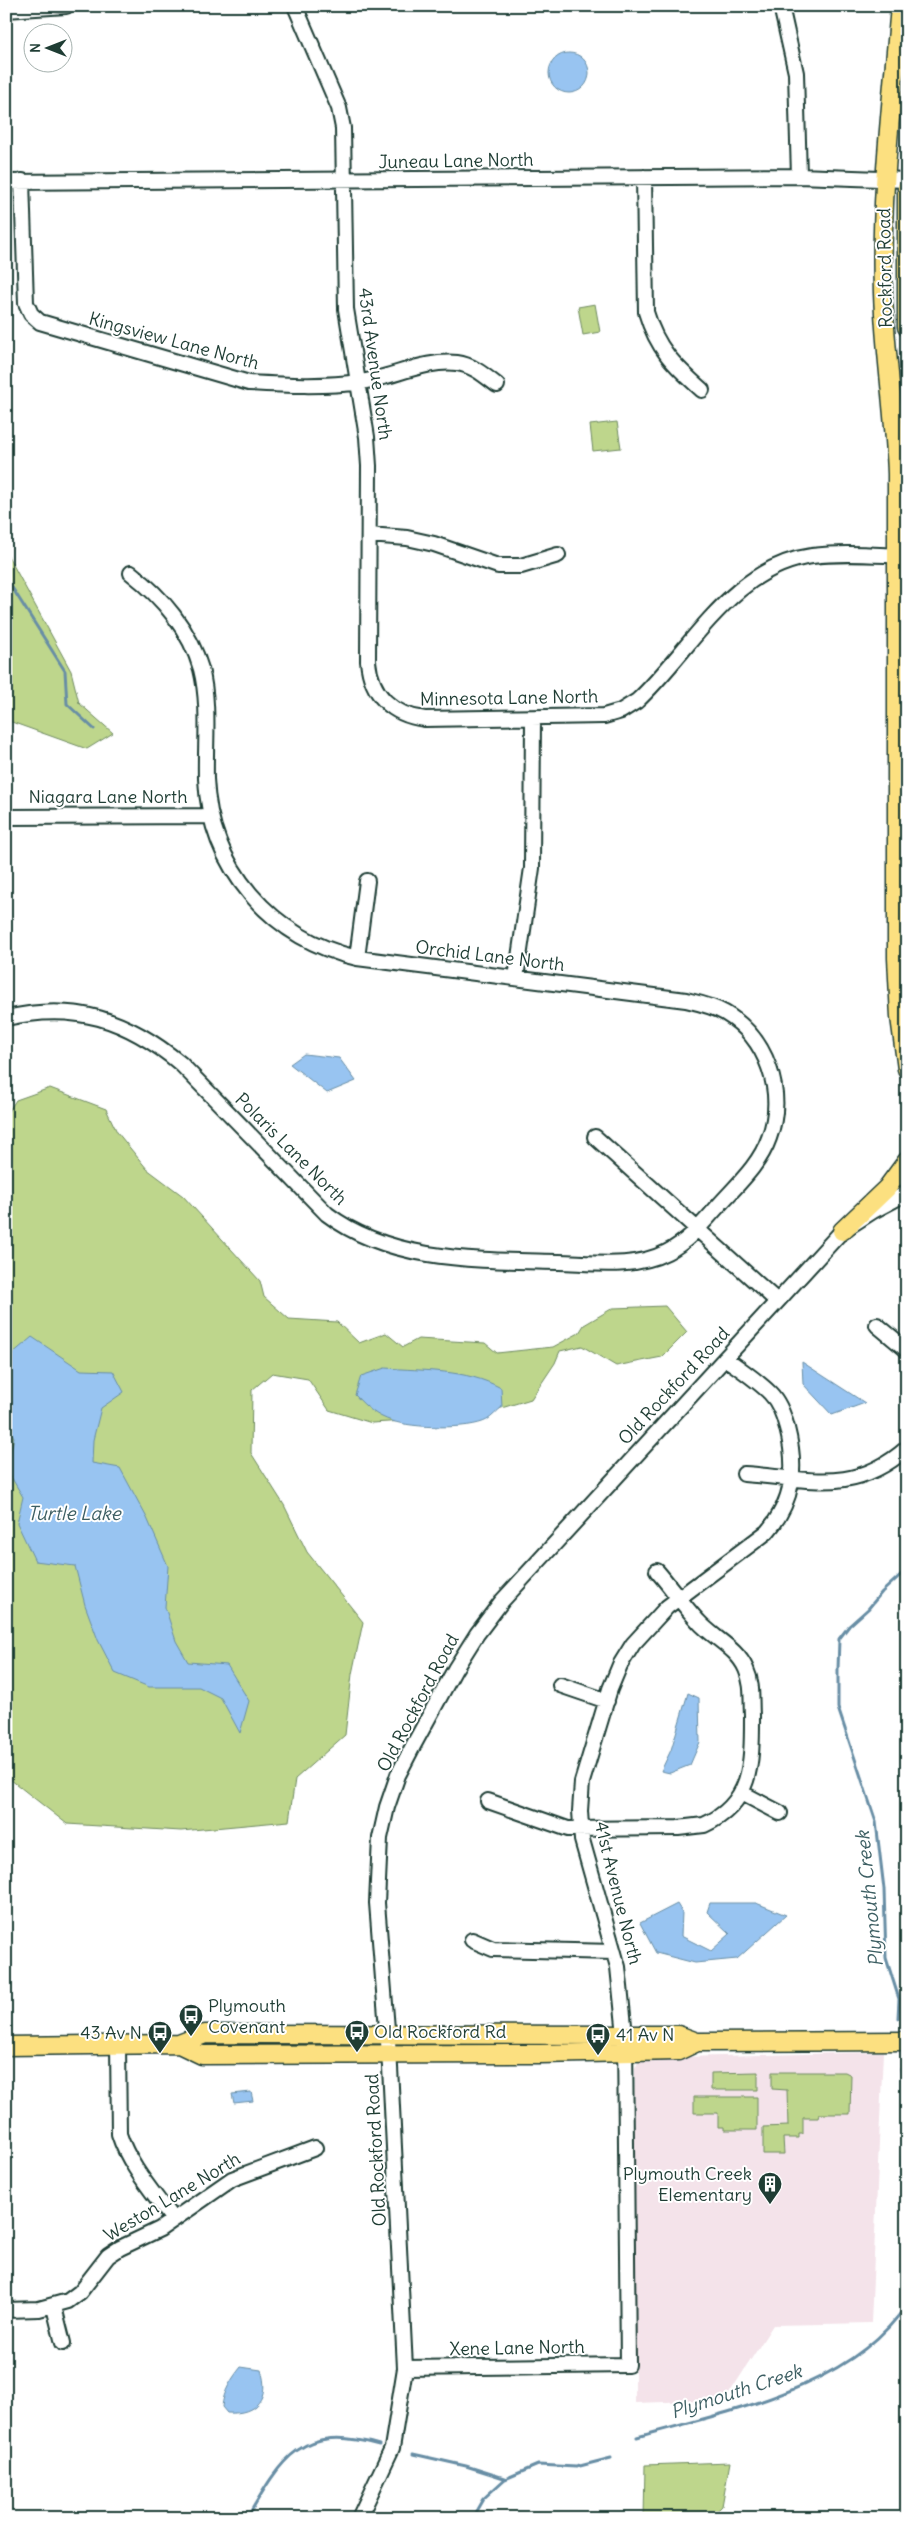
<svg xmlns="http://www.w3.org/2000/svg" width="913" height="2524" viewBox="0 0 913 2524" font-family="Delius,sans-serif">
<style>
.built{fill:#f4e3ea}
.green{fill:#bed68c;stroke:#6e8a60}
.water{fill:#98c4f1;stroke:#688ea5}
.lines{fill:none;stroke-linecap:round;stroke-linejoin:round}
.stream{stroke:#688ea5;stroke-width:3}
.minor-casing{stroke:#1f3d34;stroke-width:18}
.major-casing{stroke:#1f3d34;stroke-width:21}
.minor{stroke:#fff;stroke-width:14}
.major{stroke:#fce080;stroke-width:18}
.labels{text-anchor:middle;stroke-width:4;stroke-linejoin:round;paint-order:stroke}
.street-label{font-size:18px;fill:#1f3d34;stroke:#fff}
.poi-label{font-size:18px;fill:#1f3d34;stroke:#fff;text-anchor:start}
.water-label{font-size:19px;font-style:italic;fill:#3d5f63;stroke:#fff}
</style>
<rect width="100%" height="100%" fill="#fff"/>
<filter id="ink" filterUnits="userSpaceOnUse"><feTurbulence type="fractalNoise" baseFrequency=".02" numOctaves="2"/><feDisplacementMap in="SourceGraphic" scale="10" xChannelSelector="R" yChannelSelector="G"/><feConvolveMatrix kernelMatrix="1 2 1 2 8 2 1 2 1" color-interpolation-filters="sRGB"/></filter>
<g filter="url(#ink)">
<path class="built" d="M 883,2052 L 871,2323 L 773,2325 L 725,2400 L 635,2403 L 635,2068 L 639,2061 L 643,2058 Z"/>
<path class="green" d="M 595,304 L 600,332 L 583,335 L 578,307 Z
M 617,422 L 621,448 L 593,451 L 590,425 Z
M 6,552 L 71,671 L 79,703 L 113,733 L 87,749 L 6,720 Z
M 50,1088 L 106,1109 L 117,1132 L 147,1169 L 183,1196 L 260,1281 L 264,1297 L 289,1319 L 337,1322 L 359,1343 L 386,1333 L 403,1347 L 418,1339 L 485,1343 L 497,1353 L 553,1347 L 579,1333 L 584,1325 L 613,1308 L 665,1306 L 687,1332 L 662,1357 L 616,1366 L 582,1346 L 560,1351 L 555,1363 L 531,1399 L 472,1417 L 372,1423 L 329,1410 L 308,1379 L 272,1373 L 252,1390 L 251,1453 L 284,1505 L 307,1552 L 363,1622 L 352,1674 L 345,1735 L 295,1779 L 289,1821 L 181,1831 L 67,1824 L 6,1776 L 6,1115 L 16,1100 Z
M 758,2072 L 758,2090 L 711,2090 L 711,2073 Z
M 772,2072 L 845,2072 L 851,2075 L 850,2114 L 819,2114 L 818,2118 L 803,2118 L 803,2134 L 799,2134 L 799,2138 L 783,2138 L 784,2154 L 763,2154 L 763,2127 L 788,2126 L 787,2090 L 772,2089 Z
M 694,2097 L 757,2097 L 757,2130 L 724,2130 L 724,2127 L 718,2127 L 718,2113 L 694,2113 Z
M 730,2462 L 722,2506 L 710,2518 L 644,2518 L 645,2465 Z"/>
<path class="water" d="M549 73a20 20 0 1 1 40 0a20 20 0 1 1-40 0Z
M 304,1054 L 339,1058 L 356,1081 L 327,1093 L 290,1064 Z
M 32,1337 L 81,1370 L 113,1371 L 124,1392 L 101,1408 L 93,1440 L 92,1463 L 120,1468 L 147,1518 L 168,1566 L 165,1607 L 176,1641 L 188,1662 L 227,1665 L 249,1701 L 240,1733 L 221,1698 L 199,1687 L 149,1687 L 115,1673 L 98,1640 L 85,1605 L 75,1566 L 35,1561 L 17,1523 L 23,1497 L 7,1470 L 14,1437 L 6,1426 L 6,1378 L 12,1354 Z
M 802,1362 L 865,1403 L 832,1415 L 803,1384 Z
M 385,1368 C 424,1371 466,1369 501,1388 L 502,1407 C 497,1411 492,1417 487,1420 C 469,1430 412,1428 392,1421 C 376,1416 366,1407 355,1395 L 361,1376 Z
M 688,1693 L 699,1698 L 700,1742 L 690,1765 L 670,1773 L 661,1771 L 671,1750 Z
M 710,1903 L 756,1903 L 786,1915 L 737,1959 L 695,1963 L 656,1953 L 640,1923 L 677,1904 L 682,1912 L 681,1936 L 711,1951 L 730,1934 L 707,1912 Z
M 251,2092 L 253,2101 L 234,2103 L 232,2094 Z
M 241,2367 L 261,2370 C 270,2397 257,2415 227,2413 L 222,2407 C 223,2392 232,2378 241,2367 Z"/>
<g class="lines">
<path class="stream" d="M 6,578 L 65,671 L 67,704 L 94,729
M 898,2018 L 899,1999 L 886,1958 L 884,1889 L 876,1822 L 838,1708 L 838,1669 L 839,1639 L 849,1626 L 868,1609 L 882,1592 L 907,1569
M 901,2069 L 906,2108 L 901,2173 L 907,2212
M 637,2437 C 728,2411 851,2389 907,2304
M 413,2454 L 466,2466 L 504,2478
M 247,2518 C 282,2457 302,2423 379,2445
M 472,2518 L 483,2499 L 505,2479 L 538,2465 L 576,2467 L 611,2458"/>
<defs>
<path id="minor" d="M 295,6 L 339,108 L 343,128 L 346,309 L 367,437 L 369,466 L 368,661 C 371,695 392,715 425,719 L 604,716 L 621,711 L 637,701 C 691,651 731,567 812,556 C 843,552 875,555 907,556
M 781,6 L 796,73 L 799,176
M 6,10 L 66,6
M 644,177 L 646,312 C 657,349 674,365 702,390
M 22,181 L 26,303 L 31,314 L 40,322 L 249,383 C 285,385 324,387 360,382 C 391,378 427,359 457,363 C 473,365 485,376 497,385
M 6,182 L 799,176 L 907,180
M 369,535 L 407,538 L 434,544 L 498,566 L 521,566 L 558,555
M 6,817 L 210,816
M 357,958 L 367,881
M 516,978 L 532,868 L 533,719
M 6,1018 C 75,1002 127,1019 181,1064 L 327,1214 C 391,1263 482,1260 559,1262 C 595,1263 634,1269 667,1252 C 689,1241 704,1222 720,1204 C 738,1184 760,1164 769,1138 C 786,1092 767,1038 725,1013 C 713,1006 699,1003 686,1000 L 357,958 C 271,938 210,868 206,779 C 205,742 210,705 201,669 C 190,630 162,597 131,573
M 595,1137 L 777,1301
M 877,1325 L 907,1350
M 744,1474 C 808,1478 853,1496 907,1448
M 560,1685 L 607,1701
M 742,1793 L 780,1813
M 488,1801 L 568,1829 L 678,1828 L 704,1825 C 753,1803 752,1762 752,1715 C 751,1699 753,1684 746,1669 C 737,1648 713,1638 698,1621 C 683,1605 671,1587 657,1571
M 472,1940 L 493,1949 L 614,1952
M 118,2045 L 119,2134 C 129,2166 154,2193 173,2220
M 54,2307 L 63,2343
M 6,2310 L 39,2309 L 68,2301 L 80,2292 L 108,2256 L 120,2248 L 160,2229 L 232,2179 L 315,2148
M 405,2368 L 628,2365 L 625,2035 L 618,1967 L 582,1840 L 580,1811 L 582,1782 L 610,1689 L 620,1665 L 633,1644 L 667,1607 L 767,1532 C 794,1501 797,1467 787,1428 C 784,1416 780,1403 770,1393 C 757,1380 740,1369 725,1358
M 359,2518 L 392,2448 L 405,2368 L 390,2067 L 377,1903 L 380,1838 L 387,1807 L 398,1775 L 413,1746 L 455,1669 L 477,1634 L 502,1601 L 842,1231 L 873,1211 L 907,1193"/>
<path id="major" d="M 900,6 C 892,102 880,197 883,293 C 885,354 895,414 897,474 L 897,958 L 900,1017 L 907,1069
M 907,187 L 907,327
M 842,1231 L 887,1188 L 907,1161
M 179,2044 L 202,2055 L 540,2054 L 678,2051 L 697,2042
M 6,2046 L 179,2044 L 205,2034 L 651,2035 L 678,2035 L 697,2042 L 907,2041"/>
</defs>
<use href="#minor" class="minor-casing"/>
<use href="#major" class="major-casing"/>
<use href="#minor" class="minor"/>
<use href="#major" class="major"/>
</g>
</g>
<defs>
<symbol id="bus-pin" viewBox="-11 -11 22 30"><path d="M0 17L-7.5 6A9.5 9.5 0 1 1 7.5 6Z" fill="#1f3d34" stroke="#fff"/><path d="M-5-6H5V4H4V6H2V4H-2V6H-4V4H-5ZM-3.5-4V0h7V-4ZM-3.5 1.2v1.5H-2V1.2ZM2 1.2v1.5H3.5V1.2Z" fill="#fff"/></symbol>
<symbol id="building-pin" viewBox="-11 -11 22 30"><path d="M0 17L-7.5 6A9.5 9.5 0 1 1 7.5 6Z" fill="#1f3d34" stroke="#fff"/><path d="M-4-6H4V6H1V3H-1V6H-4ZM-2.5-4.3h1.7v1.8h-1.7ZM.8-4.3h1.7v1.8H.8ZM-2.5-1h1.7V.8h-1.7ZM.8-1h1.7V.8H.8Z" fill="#fff"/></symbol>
</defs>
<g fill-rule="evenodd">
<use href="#bus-pin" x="177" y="2002" width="28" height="38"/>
<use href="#bus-pin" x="343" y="2018" width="28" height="38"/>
<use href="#bus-pin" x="146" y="2019" width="28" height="38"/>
<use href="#bus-pin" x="584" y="2021" width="28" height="38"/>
<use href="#building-pin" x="756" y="2170" width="28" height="38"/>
</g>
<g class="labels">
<g class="street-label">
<text transform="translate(456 161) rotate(-1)" y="6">Juneau Lane North</text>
<text transform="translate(885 268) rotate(-91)" y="6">Rockford Road</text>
<text transform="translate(174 341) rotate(15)" y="6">Kingsview Lane North</text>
<text transform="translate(375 364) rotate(82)" y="6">43rd Avenue North</text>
<text transform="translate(509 698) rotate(-1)" y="6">Minnesota Lane North</text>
<text x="108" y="803">Niagara Lane North</text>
<text transform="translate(490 956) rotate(7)" y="6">Orchid Lane North</text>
<text transform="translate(291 1149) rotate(45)" y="6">Polaris Lane North</text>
<text transform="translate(674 1386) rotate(-47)" y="6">Old Rockford Road</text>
<text transform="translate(418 1703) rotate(-62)" y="6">Old Rockford Road</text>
<text transform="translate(618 1893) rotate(76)" y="6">41st Avenue North</text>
<text transform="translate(376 2150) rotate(-93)" y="6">Old Rockford Road</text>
<text transform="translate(172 2197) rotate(-31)" y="6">Weston Lane North</text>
<text transform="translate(517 2348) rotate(-1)" y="6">Xene Lane North</text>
</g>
<g class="poi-label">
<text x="208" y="2012">Plymouth<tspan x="208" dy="21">Covenant</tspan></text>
<text x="374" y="2038">Old Rockford Rd</text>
<text x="142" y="2039" text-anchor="end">43 Av N</text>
<text x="616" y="2041">41 Av N</text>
<text x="752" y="2180" text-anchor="end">Plymouth Creek<tspan x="752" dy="21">Elementary</tspan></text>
</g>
<g class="water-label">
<text x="74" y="1520">Turtle Lake</text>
<text transform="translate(869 1899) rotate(-96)" y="7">Plymouth Creek</text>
<text transform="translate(736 2391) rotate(-18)" y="7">Plymouth Creek</text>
</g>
</g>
<rect width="913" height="2524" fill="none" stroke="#fff" stroke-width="25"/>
<rect x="12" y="12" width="888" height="2499" fill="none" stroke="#1f3d34" stroke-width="2" filter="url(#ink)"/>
<g transform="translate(48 48) rotate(270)"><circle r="24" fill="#ffffff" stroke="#a5b1ae"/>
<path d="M0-4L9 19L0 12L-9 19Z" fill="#1f3d34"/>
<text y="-8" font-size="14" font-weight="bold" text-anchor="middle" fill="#1f3d34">N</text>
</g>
</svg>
